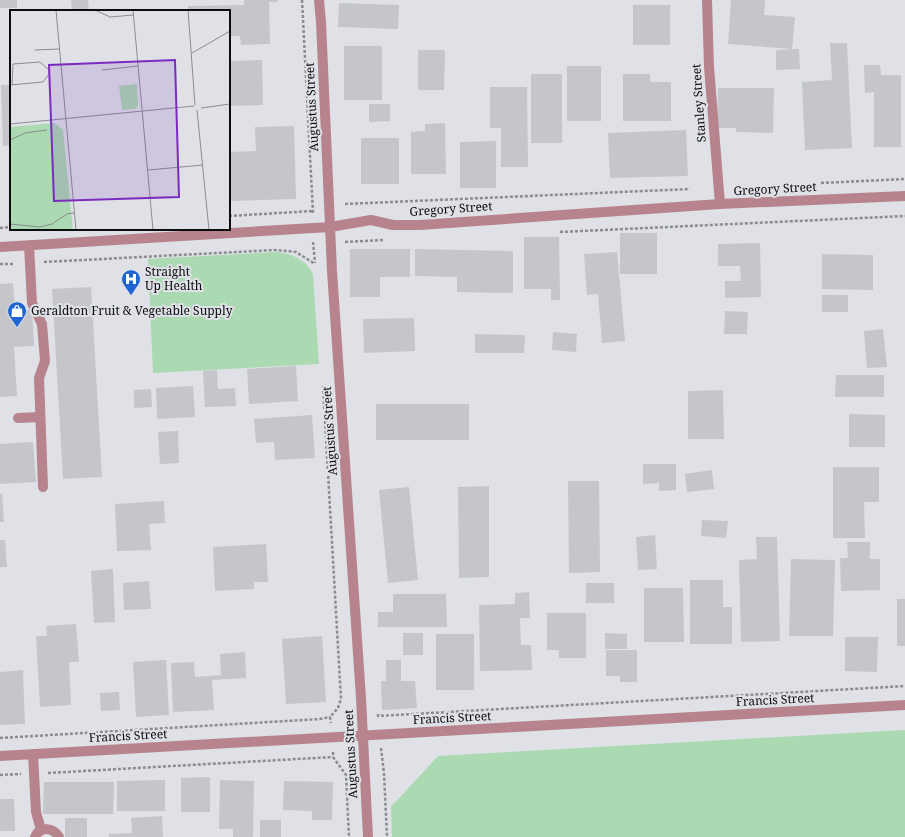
<svg xmlns="http://www.w3.org/2000/svg" width="905" height="837" viewBox="0 0 905 837" font-family="'Noto Serif',serif">
<style>
.green{fill:#abd9b1}
.building{fill:#c4c6cc}
.lines{fill:none;stroke-linecap:round;stroke-linejoin:round}
.path{stroke:#8a8c90;stroke-width:2.5;stroke-dasharray:3 2;stroke-linecap:butt}
.minor{stroke:#b7848d;stroke-width:10}
.labels{text-anchor:middle;stroke-width:4;stroke-linejoin:round;paint-order:stroke}
.street-label{font-size:12px;fill:#0b0c0e;stroke:#dfe1e7}
.poi-label{font-size:12px;fill:#0b0c0e;stroke:#dfe1e7;text-anchor:start}
.inset-road{fill:none;stroke:#8a8c90;stroke-width:1}
.view{fill:#7b2cbf;fill-opacity:0.15;stroke:#7b2cbf;stroke-width:2}
.inset-edge{fill:none;stroke:#0b0c0e;stroke-width:2}
</style>
<rect width="100%" height="100%" fill="#dfe1e7"/>
<path class="green" d="M 278,252 C 293,254 306,260 313,274 L 319,364 L 153,373 L 148,259 Z
M 905,730 L 905,837 L 392,837 L 391,807 L 438,756 Z"/>
<path class="building" d="M 0,0 L 17,0 L 17,8 L 0,8 Z
M 71,0 L 88,0 L 89,11 L 72,11 Z
M 244,0 L 278,0 L 278,2 L 269,2 L 270,44 L 241,45 L 240,36 L 229,36 L 229,11 L 188,11 L 188,6 L 244,5 Z
M 731,0 L 765,0 L 764,15 L 795,17 L 792,49 L 728,44 Z
M 339,3 L 399,5 L 398,29 L 338,27 Z
M 633,5 L 670,5 L 670,45 L 633,45 Z
M 830,43 L 847,43 L 852,148 L 805,150 L 802,82 L 832,80 Z
M 344,46 L 382,46 L 382,100 L 344,100 Z
M 799,49 L 800,69 L 776,70 L 776,50 Z
M 418,50 L 445,50 L 444,90 L 418,90 Z
M 262,60 L 263,105 L 229,106 L 229,61 Z
M 864,65 L 880,65 L 881,75 L 901,75 L 901,147 L 874,147 L 874,92 L 865,93 Z
M 567,66 L 601,66 L 601,121 L 567,121 Z
M 531,74 L 562,74 L 562,143 L 531,143 Z
M 623,74 L 650,74 L 650,82 L 671,82 L 671,121 L 623,121 Z
M 1,85 L 11,85 L 11,145 L 3,146 Z
M 490,87 L 527,87 L 528,167 L 501,167 L 501,128 L 490,128 Z
M 718,88 L 774,88 L 773,133 L 736,132 L 736,128 L 717,128 Z
M 369,104 L 390,104 L 390,121 L 369,122 Z
M 445,123 L 446,174 L 411,174 L 411,132 L 425,131 L 425,124 Z
M 294,126 L 296,199 L 229,201 L 229,152 L 256,151 L 255,127 Z
M 686,130 L 688,176 L 610,178 L 608,133 Z
M 361,138 L 399,138 L 399,184 L 361,184 Z
M 496,141 L 496,188 L 460,188 L 460,142 Z
M 9,164 L 11,164 L 11,194 L 9,194 Z
M 620,233 L 657,233 L 657,274 L 620,274 Z
M 524,237 L 559,237 L 560,300 L 551,300 L 551,289 L 524,289 Z
M 760,243 L 761,297 L 725,298 L 725,281 L 741,281 L 740,266 L 718,266 L 718,244 Z
M 350,249 L 410,249 L 410,277 L 380,277 L 380,297 L 350,297 Z
M 415,249 L 513,251 L 513,293 L 457,292 L 457,277 L 415,276 Z
M 617,252 L 625,341 L 602,343 L 598,294 L 587,295 L 584,254 Z
M 822,254 L 873,255 L 873,290 L 822,289 Z
M 13,283 L 15,311 L 32,310 L 34,346 L 14,347 L 17,396 L 0,397 L 0,284 Z
M 91,287 L 102,477 L 63,479 L 52,289 Z
M 822,295 L 848,295 L 848,312 L 822,312 Z
M 725,311 L 748,312 L 747,334 L 724,334 Z
M 414,318 L 415,351 L 364,353 L 363,319 Z
M 883,329 L 887,367 L 867,368 L 864,331 Z
M 553,332 L 577,334 L 576,352 L 552,350 Z
M 475,334 L 525,335 L 524,353 L 475,353 Z
M 296,366 L 298,401 L 249,404 L 247,369 Z
M 217,370 L 218,389 L 235,388 L 236,406 L 205,407 L 203,371 Z
M 836,375 L 884,375 L 884,397 L 835,397 Z
M 193,386 L 195,417 L 157,419 L 156,388 Z
M 151,389 L 152,407 L 134,408 L 134,390 Z
M 723,390 L 724,439 L 688,439 L 688,391 Z
M 376,404 L 469,404 L 469,440 L 376,440 Z
M 849,414 L 885,415 L 885,447 L 849,447 Z
M 312,415 L 315,458 L 275,460 L 274,442 L 256,443 L 254,419 Z
M 178,431 L 179,463 L 160,464 L 158,432 Z
M 33,442 L 36,482 L 0,484 L 0,444 Z
M 643,464 L 676,464 L 676,490 L 659,491 L 659,483 L 643,484 Z
M 833,467 L 879,467 L 879,502 L 864,502 L 865,538 L 833,538 Z
M 712,470 L 714,489 L 687,492 L 685,474 Z
M 568,481 L 599,481 L 600,572 L 569,573 Z
M 489,486 L 489,577 L 459,578 L 458,487 Z
M 409,487 L 418,580 L 388,583 L 379,490 Z
M 0,494 L 2,494 L 4,522 L 0,522 Z
M 164,501 L 165,523 L 149,524 L 151,550 L 117,551 L 115,504 Z
M 702,520 L 728,521 L 726,538 L 701,536 Z
M 655,535 L 657,569 L 638,570 L 636,537 Z
M 756,537 L 777,537 L 780,641 L 741,642 L 739,560 L 757,559 Z
M 0,540 L 5,540 L 7,567 L 0,567 Z
M 847,542 L 870,542 L 870,559 L 880,559 L 880,590 L 841,591 L 840,558 L 848,558 Z
M 266,544 L 268,582 L 254,582 L 254,589 L 215,591 L 213,547 Z
M 791,559 L 835,560 L 833,636 L 789,636 Z
M 113,569 L 115,622 L 94,623 L 91,571 Z
M 690,580 L 723,580 L 723,607 L 732,607 L 732,644 L 690,644 Z
M 149,581 L 151,609 L 124,610 L 123,583 Z
M 586,583 L 614,583 L 614,603 L 586,603 Z
M 644,588 L 683,588 L 684,642 L 644,642 Z
M 529,592 L 530,618 L 520,618 L 521,645 L 531,645 L 532,670 L 480,671 L 479,605 L 515,604 L 515,593 Z
M 393,594 L 446,594 L 447,627 L 378,627 L 378,612 L 393,612 Z
M 897,599 L 905,599 L 905,646 L 897,646 Z
M 547,613 L 586,613 L 586,658 L 559,658 L 559,650 L 547,650 Z
M 76,624 L 79,662 L 69,662 L 71,705 L 40,707 L 36,636 L 47,636 L 46,626 Z
M 403,633 L 423,633 L 423,655 L 403,655 Z
M 605,633 L 627,634 L 627,649 L 605,649 Z
M 436,634 L 474,634 L 474,690 L 436,690 Z
M 322,636 L 326,702 L 286,704 L 282,639 Z
M 845,637 L 878,637 L 877,672 L 845,671 Z
M 606,650 L 637,650 L 637,682 L 620,682 L 620,676 L 606,676 Z
M 245,652 L 246,678 L 212,680 L 214,710 L 173,712 L 171,663 L 194,662 L 195,677 L 221,675 L 220,654 Z
M 166,660 L 169,715 L 136,717 L 133,662 Z
M 386,660 L 401,660 L 401,681 L 415,681 L 417,708 L 382,710 L 381,681 L 386,681 Z
M 23,670 L 25,724 L 0,725 L 0,672 Z
M 119,692 L 120,710 L 101,711 L 100,693 Z
M 210,777 L 210,812 L 181,812 L 181,778 Z
M 165,780 L 165,811 L 117,811 L 117,781 Z
M 220,780 L 254,781 L 253,837 L 233,837 L 233,829 L 219,829 Z
M 284,781 L 333,782 L 332,820 L 312,820 L 312,811 L 283,810 Z
M 44,782 L 114,782 L 113,814 L 43,814 Z
M 0,799 L 14,799 L 15,831 L 0,831 Z
M 162,816 L 163,837 L 109,837 L 109,834 L 132,833 L 131,818 Z
M 65,818 L 87,818 L 87,837 L 65,837 Z
M 260,820 L 281,820 L 281,837 L 260,837 Z"/>
<g class="lines">
<path class="path" d="M 302,0 L 313,213
M 821,183 L 905,179
M 345,204 L 690,189
M 229,216 L 312,211
M 0,228 L 11,227
M 560,232 L 905,216
M 313,242 L 315,263
M 345,242 L 385,240
M 44,262 L 275,250 L 296,252 L 315,264
M 0,264 L 15,264
M 323,386 L 341,699 L 338,708 L 330,717 L 331,723
M 378,714 L 378,716 L 905,686
M 0,738 L 320,719 L 330,717
M 381,748 L 384,773 L 387,837
M 333,752 L 333,757 L 346,775 L 349,837
M 48,773 L 333,757
M 0,775 L 21,774"/>
<path class="minor" d="M 319,0 L 321,22 L 332,271 L 361,698 L 368,837
M 707,0 L 709,67 L 720,204
M 29,245 L 32,303 L 42,324 L 45,361 L 39,378 L 43,487
M 0,247 L 330,227 L 371,220 L 393,225 L 420,225 L 720,204 L 905,196
M 18,418 L 40,417
M 33,754 L 36,812 L 41,830
M 0,756 L 905,705
M 35,837 C 40,826 53,827 59,837"/>
</g>
<defs>
<symbol id="hospital-pin" viewBox="-11 -11 22 30"><path d="M0 17L-7.5 6A9.5 9.5 0 1 1 7.5 6Z" fill="#1f65d1" stroke="#dfe1e7"/><path d="M-5-5h3v3.5h4V-5h3V5h-3V1.5h-4V5h-3Z" fill="#fff"/></symbol>
<symbol id="shop-pin" viewBox="-11 -11 22 30"><path d="M0 17L-7.5 6A9.5 9.5 0 1 1 7.5 6Z" fill="#1f65d1" stroke="#dfe1e7"/><path d="M-5-2.5h2.3a2.7 3.5 0 0 1 5.4 0H5L5.5 6h-11ZM-1.5-2.5h3a1.5 2.3 0 0 0-3 0Z" fill="#fff"/></symbol>
</defs>
<g fill-rule="evenodd">
<use href="#hospital-pin" x="120" y="268" width="22" height="30"/>
<use href="#shop-pin" x="6" y="300" width="22" height="30"/>
</g>
<g class="labels">
<g class="street-label">
<text transform="translate(699 103) rotate(-94)" y="4">Stanley Street</text>
<text transform="translate(312 107) rotate(-93)" y="4">Augustus Street</text>
<text transform="translate(775 189) rotate(-3)" y="4">Gregory Street</text>
<text transform="translate(451 209) rotate(-4)" y="4">Gregory Street</text>
<text transform="translate(330 431) rotate(-94)" y="4">Augustus Street</text>
<text transform="translate(775 700) rotate(-3)" y="4">Francis Street</text>
<text transform="translate(452 718) rotate(-3)" y="4">Francis Street</text>
<text transform="translate(128 736) rotate(-3)" y="4">Francis Street</text>
<text transform="translate(351 754) rotate(-93)" y="4">Augustus Street</text>
</g>
<g class="poi-label">
<text x="145" y="276">Straight<tspan x="145" dy="14">Up Health</tspan></text>
<text x="31" y="315">Geraldton Fruit &amp; Vegetable Supply</text>
</g>
</g>
<g transform="translate(10 10)">
<rect width="220" height="220" fill="#dfe1e7"/>
<path d="M 127,74 L 128,96 L 125,99 L 112,100 L 109,76 ZM 45,113 L 53,120 L 63,220 L 0,220 L 0,117 Z" fill="#abd9b1"/>
<path class="inset-road" d="M 46,0 L 66,220M 85,0 L 100,7 L 123,5M 123,0 L 143,220M 178,0 L 185,95M 25,40 L 50,39M 182,43 L 220,21M 92,60 L 128,56M 0,75 L 33,72 L 39,64M 2,75 L 3,54 L 30,52 L 39,60M 191,98 L 220,94M 187,100 L 199,220M 0,114 L 184,96M 0,130 L 15,123 L 37,120M 138,160 L 193,155M 0,214 L 30,217 L 42,214 L 57,204 L 64,203"/>
<path class="view" d="M 165,50 L 169,187 L 44,191 L 39,55 Z"/>
<rect width="220" height="220" class="inset-edge"/>
</g>
</svg>
